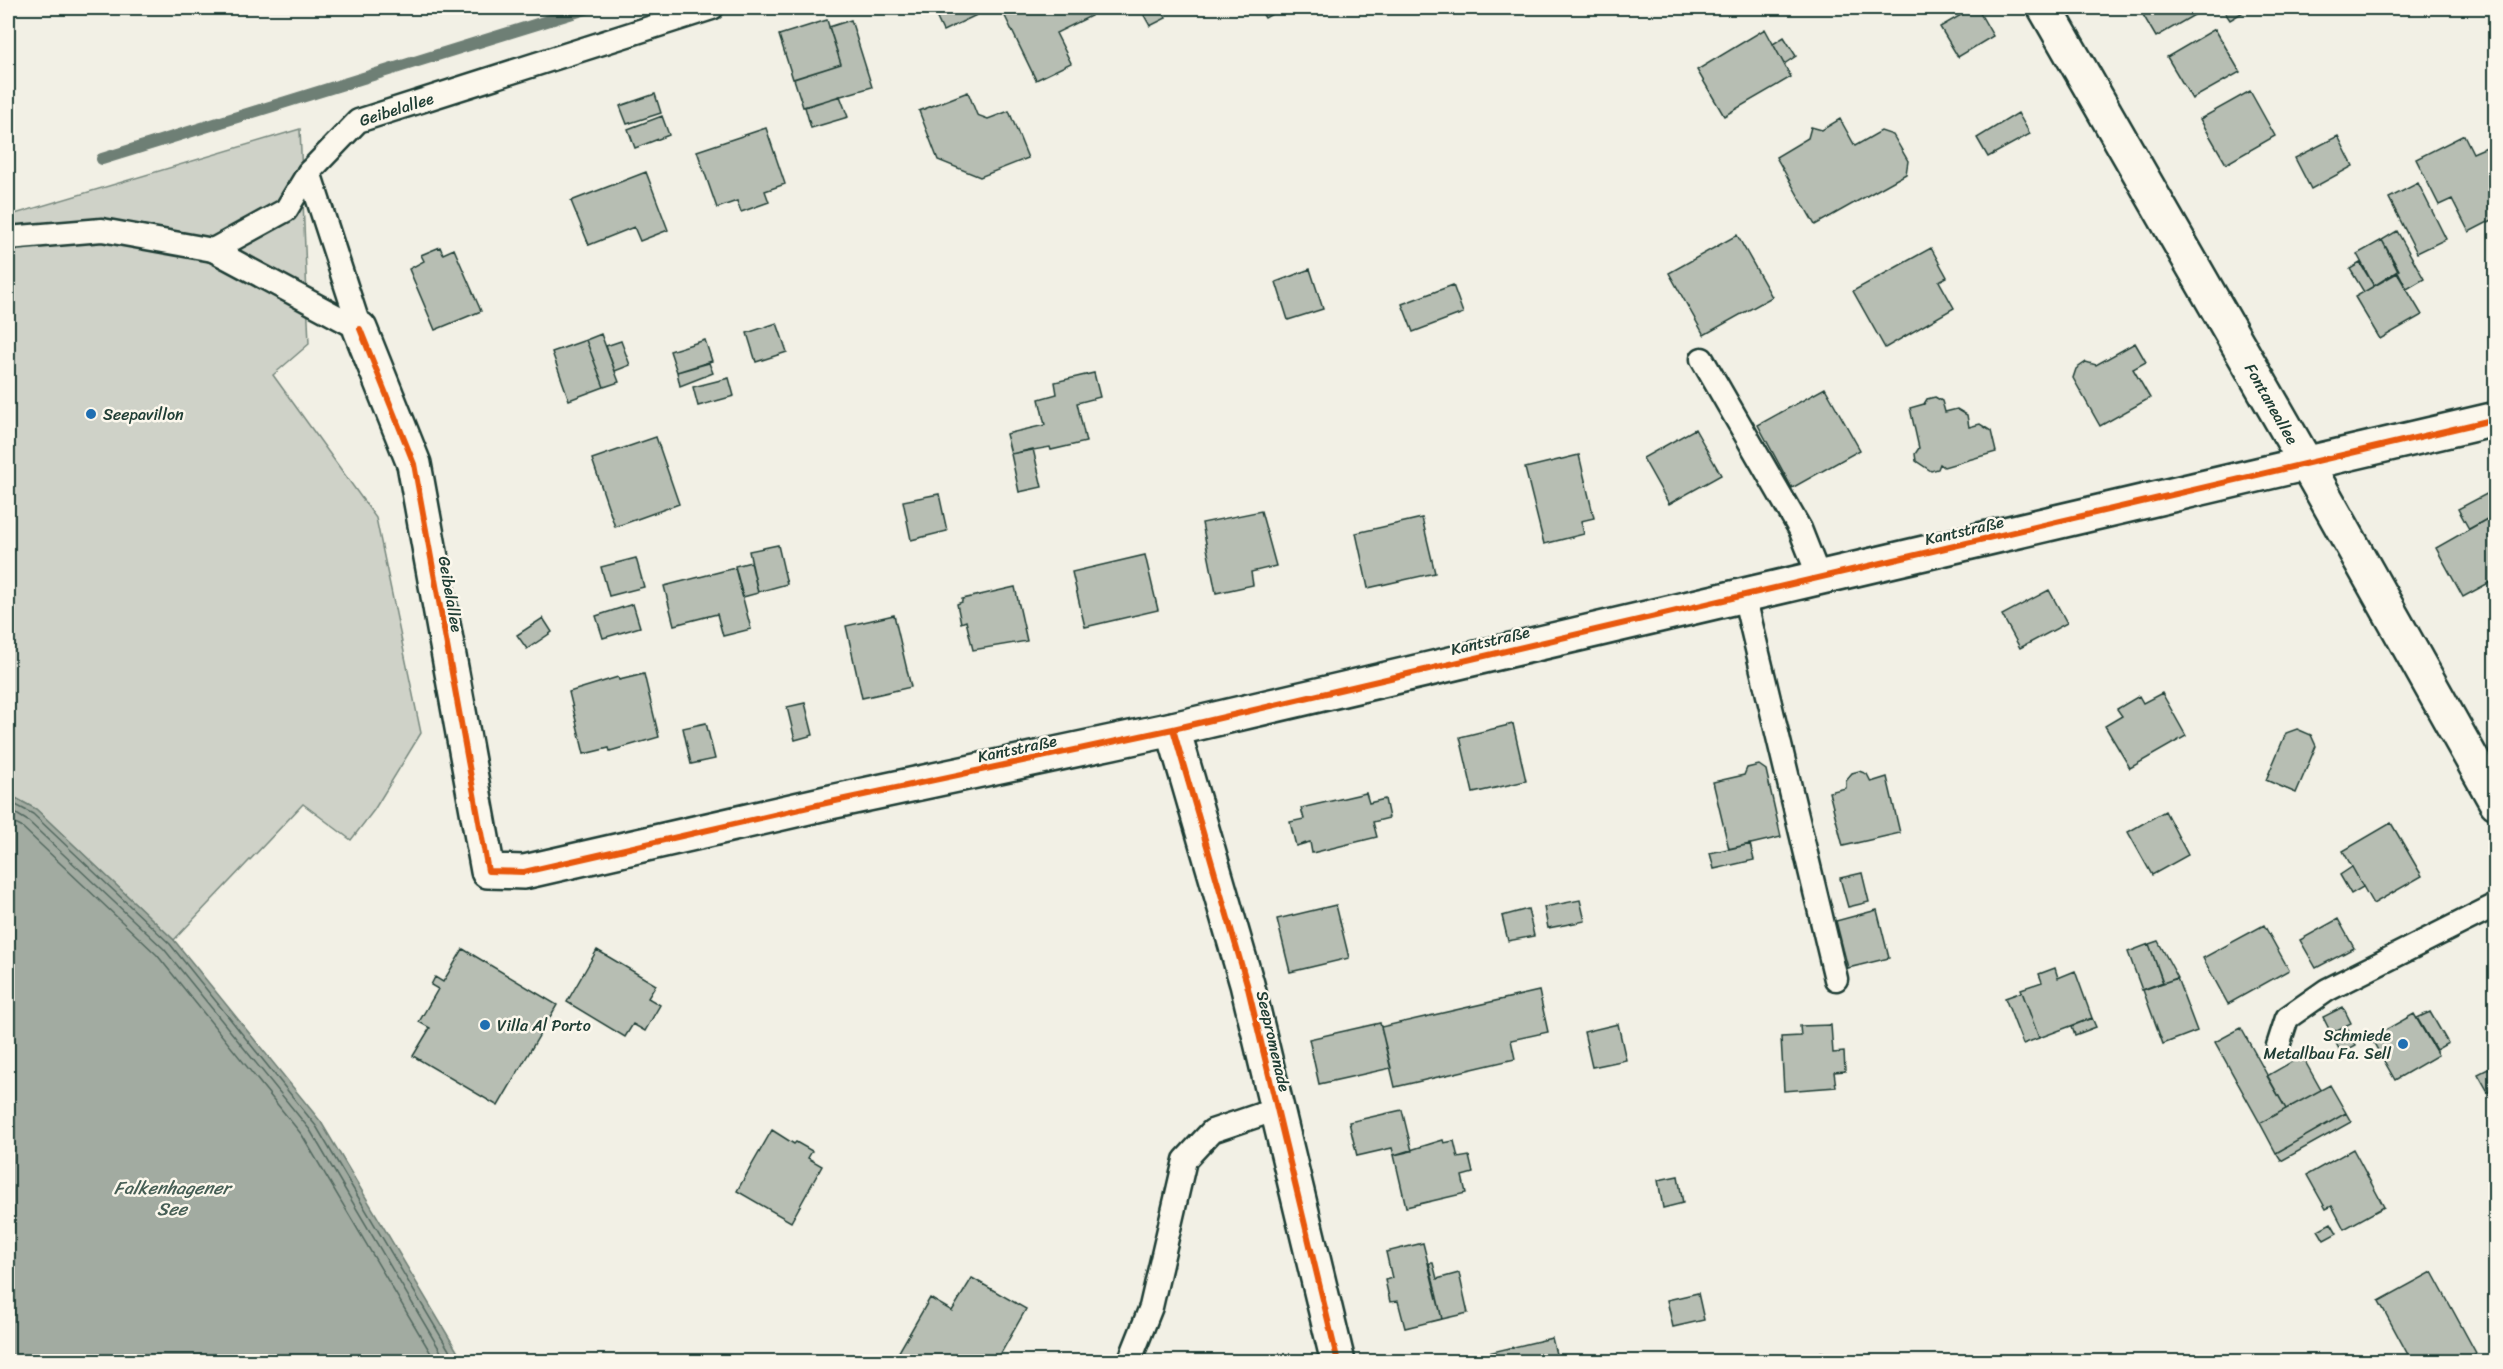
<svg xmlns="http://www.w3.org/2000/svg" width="2503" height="1369" viewBox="0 0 2503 1369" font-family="Sriracha,sans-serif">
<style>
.green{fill:#cfd2c8;stroke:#77887e;stroke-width:1.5}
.water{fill:#a2aba1;stroke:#6e7f75;stroke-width:1.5}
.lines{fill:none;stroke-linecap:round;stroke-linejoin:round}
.shore{stroke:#536960;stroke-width:1.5}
.stream{stroke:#6e7f75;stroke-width:12}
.building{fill:#b7beb3;stroke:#1f3d34;stroke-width:1.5}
.service-casing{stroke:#1f3d34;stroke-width:27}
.minor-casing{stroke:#1f3d34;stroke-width:38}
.service{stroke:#fbf7ec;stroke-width:22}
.minor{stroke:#fbf7ec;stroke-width:33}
.cycleway-casing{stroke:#fbf7ec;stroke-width:10}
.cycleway{stroke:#e8590c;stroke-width:6}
.poi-dot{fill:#1f6fb2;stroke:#fbf7ec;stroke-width:2}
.labels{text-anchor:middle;stroke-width:5;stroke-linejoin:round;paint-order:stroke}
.street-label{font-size:16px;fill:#1f3d34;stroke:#fbf7ec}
.poi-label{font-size:16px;fill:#1f3d34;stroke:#fbf7ec;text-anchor:start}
.water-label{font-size:18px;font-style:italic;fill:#465e55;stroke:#fbf7ec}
</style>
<rect width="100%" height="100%" fill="#f2f0e5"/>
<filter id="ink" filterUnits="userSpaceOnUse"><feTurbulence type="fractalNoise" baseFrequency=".0167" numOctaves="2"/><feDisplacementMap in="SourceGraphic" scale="12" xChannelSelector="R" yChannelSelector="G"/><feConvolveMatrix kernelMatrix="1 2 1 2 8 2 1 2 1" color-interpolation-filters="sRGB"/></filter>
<g filter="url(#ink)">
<path class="green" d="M 300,129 L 309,344 L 273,375 L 376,518 L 421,733 L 374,810 L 351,840 L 303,804 L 174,940 L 36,809 L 8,794 L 8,216 Z"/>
<path class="water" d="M 8,794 L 36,809 L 174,940 L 321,1122 L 463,1361 L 8,1361 Z"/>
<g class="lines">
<path class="shore" d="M 8,801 L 33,814 L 170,944 L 316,1126 L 456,1362
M 8,809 L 28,821 L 164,949 L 310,1130 L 447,1362
M 8,820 L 23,828 L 157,955 L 302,1135 L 436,1362"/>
<path class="stream" d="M 102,159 L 589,8"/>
</g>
<path class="building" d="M 932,8 L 980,8 L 983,12 L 943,31 Z
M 1001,8 L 1087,8 L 1091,16 L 1056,33 L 1071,63 L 1036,80 Z
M 1140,8 L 1161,8 L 1166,18 L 1150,26 Z
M 1259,8 L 1283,8 L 1265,18 Z
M 1973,8 L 1977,8 L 1993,36 L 1958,57 L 1940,27 Z
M 2139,8 L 2192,8 L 2196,14 L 2156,37 Z
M 2222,8 L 2250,8 L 2230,20 Z
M 827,20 L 841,64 L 793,79 L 779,35 Z
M 851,20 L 872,87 L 803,107 L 794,79 L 841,64 L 829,27 Z
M 1765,29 L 1791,77 L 1724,116 L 1697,70 Z
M 2215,29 L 2240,72 L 2192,99 L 2167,57 Z
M 1784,37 L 1796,56 L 1784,64 L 1773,44 Z
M 2250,91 L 2275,136 L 2226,164 L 2200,119 Z
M 968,92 L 977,115 L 988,119 L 1009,111 L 1028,158 L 980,177 L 938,160 L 919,111 Z
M 655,94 L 661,113 L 627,124 L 620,106 Z
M 840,96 L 848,117 L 811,128 L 805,107 Z
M 2018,113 L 2030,134 L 1988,157 L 1977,138 Z
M 662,116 L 669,135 L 635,148 L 628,129 Z
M 1840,119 L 1855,146 L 1881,131 L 1893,135 L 1908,161 L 1906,174 L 1815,225 L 1776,157 L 1808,138 L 1811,127 L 1822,130 Z
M 766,128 L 785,184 L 765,191 L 769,202 L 741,212 L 737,201 L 717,208 L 697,151 Z
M 2464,135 L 2473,153 L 2496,143 L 2496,218 L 2469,232 L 2452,199 L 2439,205 L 2416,159 Z
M 2338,136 L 2353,166 L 2311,189 L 2295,158 Z
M 646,172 L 668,230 L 640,241 L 634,227 L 589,245 L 571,201 Z
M 2418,183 L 2446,239 L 2417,253 L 2389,198 Z
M 2397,231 L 2424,279 L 2407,289 L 2382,240 Z
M 1737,235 L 1772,297 L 1704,335 L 1669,273 Z
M 2382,240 L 2399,270 L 2374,286 L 2357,254 Z
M 440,247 L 443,254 L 454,249 L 481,311 L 435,330 L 409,269 L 424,261 L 421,255 Z
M 1931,248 L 1947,277 L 1939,281 L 1954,308 L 1885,348 L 1853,291 Z
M 2360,263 L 2374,286 L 2364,292 L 2350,269 Z
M 1310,269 L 1323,309 L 1288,320 L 1276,282 Z
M 2397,273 L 2422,315 L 2380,339 L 2355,297 Z
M 1453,285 L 1463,313 L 1413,332 L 1402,304 Z
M 777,323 L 787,352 L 756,362 L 747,333 Z
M 601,334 L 619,382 L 604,387 L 586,340 Z
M 586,340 L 604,387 L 569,400 L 552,352 Z
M 705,340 L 712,361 L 677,372 L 670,351 Z
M 621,341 L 630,365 L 615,371 L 606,346 Z
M 2135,343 L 2146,362 L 2133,369 L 2150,398 L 2100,426 L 2073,378 L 2076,369 L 2086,362 L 2096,365 Z
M 709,363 L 713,373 L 680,386 L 677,372 Z
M 1094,373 L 1100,397 L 1077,403 L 1086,442 L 1051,450 L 1050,447 L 1011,454 L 1006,434 L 1045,425 L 1039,399 L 1057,394 L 1055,382 Z
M 729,378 L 734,396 L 698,406 L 693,387 Z
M 1825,388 L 1860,450 L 1792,488 L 1758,425 Z
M 1935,397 L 1942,401 L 1945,412 L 1957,409 L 1967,415 L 1969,427 L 1980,424 L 1991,431 L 1996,452 L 1944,467 L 1940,464 L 1938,469 L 1931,471 L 1916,461 L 1915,454 L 1919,448 L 1910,408 L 1924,404 L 1927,399 Z
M 1695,429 L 1721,475 L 1669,504 L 1643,458 Z
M 656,437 L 679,504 L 615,527 L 592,459 Z
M 1033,449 L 1042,487 L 1019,492 L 1011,454 Z
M 1579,455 L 1594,518 L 1581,521 L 1584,534 L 1544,544 L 1525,468 Z
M 2496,489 L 2496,514 L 2469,529 L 2458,509 Z
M 939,494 L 947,531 L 911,540 L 903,501 Z
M 1261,511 L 1276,566 L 1251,572 L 1253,585 L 1216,593 L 1202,523 Z
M 2496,514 L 2496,579 L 2463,597 L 2436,548 Z
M 1422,518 L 1435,573 L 1368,588 L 1356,533 Z
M 778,545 L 787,584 L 758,592 L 749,551 Z
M 1145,555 L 1158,610 L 1085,627 L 1072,572 Z
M 636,558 L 644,587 L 609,596 L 601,567 Z
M 751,562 L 758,593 L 743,597 L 735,566 Z
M 735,568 L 751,629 L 723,636 L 717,614 L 674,625 L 664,586 Z
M 1015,587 L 1027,641 L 973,650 L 966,621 L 961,623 L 957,604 L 962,602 L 962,599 Z
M 2049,590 L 2067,623 L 2020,648 L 2002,615 Z
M 633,604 L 640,627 L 603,638 L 596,616 Z
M 894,615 L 911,687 L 862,698 L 846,626 Z
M 543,618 L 552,632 L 527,649 L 517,635 Z
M 644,674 L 659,737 L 610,751 L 609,748 L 584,754 L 569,692 L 618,677 L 619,680 Z
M 2162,693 L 2186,736 L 2130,768 L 2105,726 L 2122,716 L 2117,709 L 2139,696 L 2143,703 Z
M 805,703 L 813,735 L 795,740 L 787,707 Z
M 706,723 L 715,759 L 691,764 L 683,728 Z
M 1513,724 L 1526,781 L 1473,793 L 1460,737 Z
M 2297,729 L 2311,735 L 2316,746 L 2296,793 L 2266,780 L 2286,733 Z
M 1759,765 L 1766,770 L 1781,837 L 1729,849 L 1713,782 L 1744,775 L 1747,768 Z
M 1859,771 L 1867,774 L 1871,782 L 1887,777 L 1900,833 L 1843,846 L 1829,792 L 1846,788 L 1846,780 L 1852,773 Z
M 1366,793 L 1369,803 L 1385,799 L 1389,818 L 1373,822 L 1377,837 L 1312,853 L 1310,842 L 1296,846 L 1290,822 L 1304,819 L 1301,808 Z
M 2165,811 L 2188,855 L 2152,875 L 2128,832 Z
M 2391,823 L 2422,876 L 2373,904 L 2343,851 Z
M 1750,844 L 1754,860 L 1714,869 L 1710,853 Z
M 2352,867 L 2363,887 L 2351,894 L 2340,875 Z
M 1862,873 L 1869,902 L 1848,907 L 1840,878 Z
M 1580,900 L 1585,921 L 1548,928 L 1544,907 Z
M 1336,905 L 1349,958 L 1290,972 L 1277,919 Z
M 1528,909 L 1534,936 L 1508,941 L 1502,916 Z
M 1877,910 L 1889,958 L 1848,968 L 1836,921 Z
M 2338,919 L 2354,948 L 2316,968 L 2300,940 Z
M 2264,925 L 2289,970 L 2228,1004 L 2203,958 Z
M 2158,941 L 2178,978 L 2163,983 L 2149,944 Z
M 2149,944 L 2163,982 L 2142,990 L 2128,952 Z
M 463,949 L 557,1005 L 498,1106 L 413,1056 L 430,1028 L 419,1022 L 438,989 L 431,985 L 435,977 L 443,982 Z
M 597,950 L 656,985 L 648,998 L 660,1005 L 645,1031 L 633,1024 L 625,1037 L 567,1002 Z
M 2055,968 L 2058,978 L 2075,971 L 2092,1018 L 2039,1038 L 2021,989 L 2042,982 L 2039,974 Z
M 2177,978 L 2197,1031 L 2163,1044 L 2143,990 Z
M 1539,991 L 1548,1032 L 1511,1040 L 1515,1059 L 1395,1087 L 1381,1027 Z
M 2022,992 L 2039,1038 L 2023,1044 L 2005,998 Z
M 2343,1007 L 2351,1023 L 2331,1033 L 2323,1017 Z
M 2430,1012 L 2448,1043 L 2436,1050 L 2417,1018 Z
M 2414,1014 L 2438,1055 L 2395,1080 L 2371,1038 Z
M 2092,1018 L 2096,1027 L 2075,1035 L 2072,1026 Z
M 1380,1023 L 1391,1068 L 1319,1084 L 1309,1039 Z
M 1618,1024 L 1626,1060 L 1592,1067 L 1584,1032 Z
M 1831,1025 L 1833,1053 L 1844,1052 L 1845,1071 L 1834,1072 L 1836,1087 L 1784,1091 L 1781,1037 L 1801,1036 L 1800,1026 Z
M 2346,1026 L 2356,1045 L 2341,1053 L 2331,1033 Z
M 2241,1028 L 2286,1109 L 2260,1123 L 2215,1042 Z
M 2302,1056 L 2321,1090 L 2286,1109 L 2267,1076 Z
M 2496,1065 L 2496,1106 L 2478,1074 Z
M 2330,1085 L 2346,1113 L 2276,1153 L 2260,1123 Z
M 1402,1110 L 1412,1151 L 1394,1155 L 1392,1148 L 1357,1156 L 1349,1122 Z
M 2346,1113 L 2351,1122 L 2281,1161 L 2276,1153 Z
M 772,1130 L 794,1144 L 796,1142 L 812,1151 L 808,1158 L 822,1166 L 791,1222 L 737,1191 Z
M 1443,1140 L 1444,1143 L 1454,1141 L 1458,1158 L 1469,1156 L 1473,1173 L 1462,1176 L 1466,1193 L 1406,1207 L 1394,1155 Z
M 2353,1149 L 2384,1207 L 2344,1229 L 2332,1206 L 2326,1209 L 2307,1175 Z
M 1678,1176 L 1683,1203 L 1663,1208 L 1658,1180 Z
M 2331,1223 L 2337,1233 L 2324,1240 L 2318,1230 Z
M 1423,1243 L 1442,1319 L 1405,1328 L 1398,1301 L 1390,1302 L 1385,1280 L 1392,1278 L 1386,1252 Z
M 1429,1263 L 1433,1263 L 1437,1279 L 1459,1273 L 1468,1313 L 1442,1319 Z
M 2432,1272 L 2476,1353 L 2461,1362 L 2412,1362 L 2379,1301 Z
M 972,1278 L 1026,1309 L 996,1362 L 893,1362 L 930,1298 L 952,1311 Z
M 1698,1293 L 1704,1320 L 1673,1327 L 1667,1300 Z
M 1552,1338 L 1558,1362 L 1486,1362 L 1484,1354 Z
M 1821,1352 L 1836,1355 L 1834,1362 L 1819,1362 Z"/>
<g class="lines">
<defs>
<g id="service">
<path d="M 8,238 L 102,230 L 213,250 L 286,210 L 309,172"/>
<path d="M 213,250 L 360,329"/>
<path id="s1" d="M 360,329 L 309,172 L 358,121 L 712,8"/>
<path d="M 1702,359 L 1800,529 L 1819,577"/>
<path d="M 1744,595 L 1836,979"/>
<path d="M 2278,1046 L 2287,1018 L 2327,990 L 2496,905"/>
<path d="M 1129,1362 L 1151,1307 L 1185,1160 L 1212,1131 L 1277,1109"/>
</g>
<g id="minor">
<path id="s2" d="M 2045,8 L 2306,463 L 2496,802"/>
<path d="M 360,329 L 414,464 L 488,871 L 524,872 L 826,803 L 1173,729 L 2496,419"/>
<path d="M 1173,729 L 1247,984 L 1338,1362"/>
</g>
</defs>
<use href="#service" class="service-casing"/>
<use href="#minor" class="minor-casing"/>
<use href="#service" class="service"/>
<use href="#minor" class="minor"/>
<defs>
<path id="cycleway" d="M 360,329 L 414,464 L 488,871 L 524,872 L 826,803 L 1173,729 L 2496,419
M 1173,729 L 1247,984 L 1338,1362"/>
</defs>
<use href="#cycleway" class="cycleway-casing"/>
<use href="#cycleway" class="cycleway"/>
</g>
</g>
<g class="poi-dot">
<circle cx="91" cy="414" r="6"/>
<circle cx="485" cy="1025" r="6"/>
<circle cx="2403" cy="1044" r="6"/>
</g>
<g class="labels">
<g class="street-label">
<text dy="6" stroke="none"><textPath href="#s1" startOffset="276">Geibelallee</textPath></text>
<text dy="6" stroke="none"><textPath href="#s2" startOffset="456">Fontaneallee</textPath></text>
<text transform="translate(1964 530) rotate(-13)" y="6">Kantstraße</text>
<text transform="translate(451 594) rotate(80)" y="6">Geibelallee</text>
<text transform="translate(1490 640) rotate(-13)" y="6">Kantstraße</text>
<text transform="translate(1017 748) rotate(-12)" y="6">Kantstraße</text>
<text transform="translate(1274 1041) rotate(77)" y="6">Seepromenade</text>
</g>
<g class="poi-label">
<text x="103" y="420">Seepavillon</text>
<text x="497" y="1031">Villa Al Porto</text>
<text x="2391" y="1041" text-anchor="end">Schmiede<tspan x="2391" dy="18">Metallbau Fa. Sell</tspan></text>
</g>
<g class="water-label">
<text x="172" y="1194">Falkenhagener<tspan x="172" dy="21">See</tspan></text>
</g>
</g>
<rect width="2503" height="1369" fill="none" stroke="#fbf7ec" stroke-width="30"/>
<rect x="15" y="15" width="2473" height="1339" fill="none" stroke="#1f3d34" stroke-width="2" filter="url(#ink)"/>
</svg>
